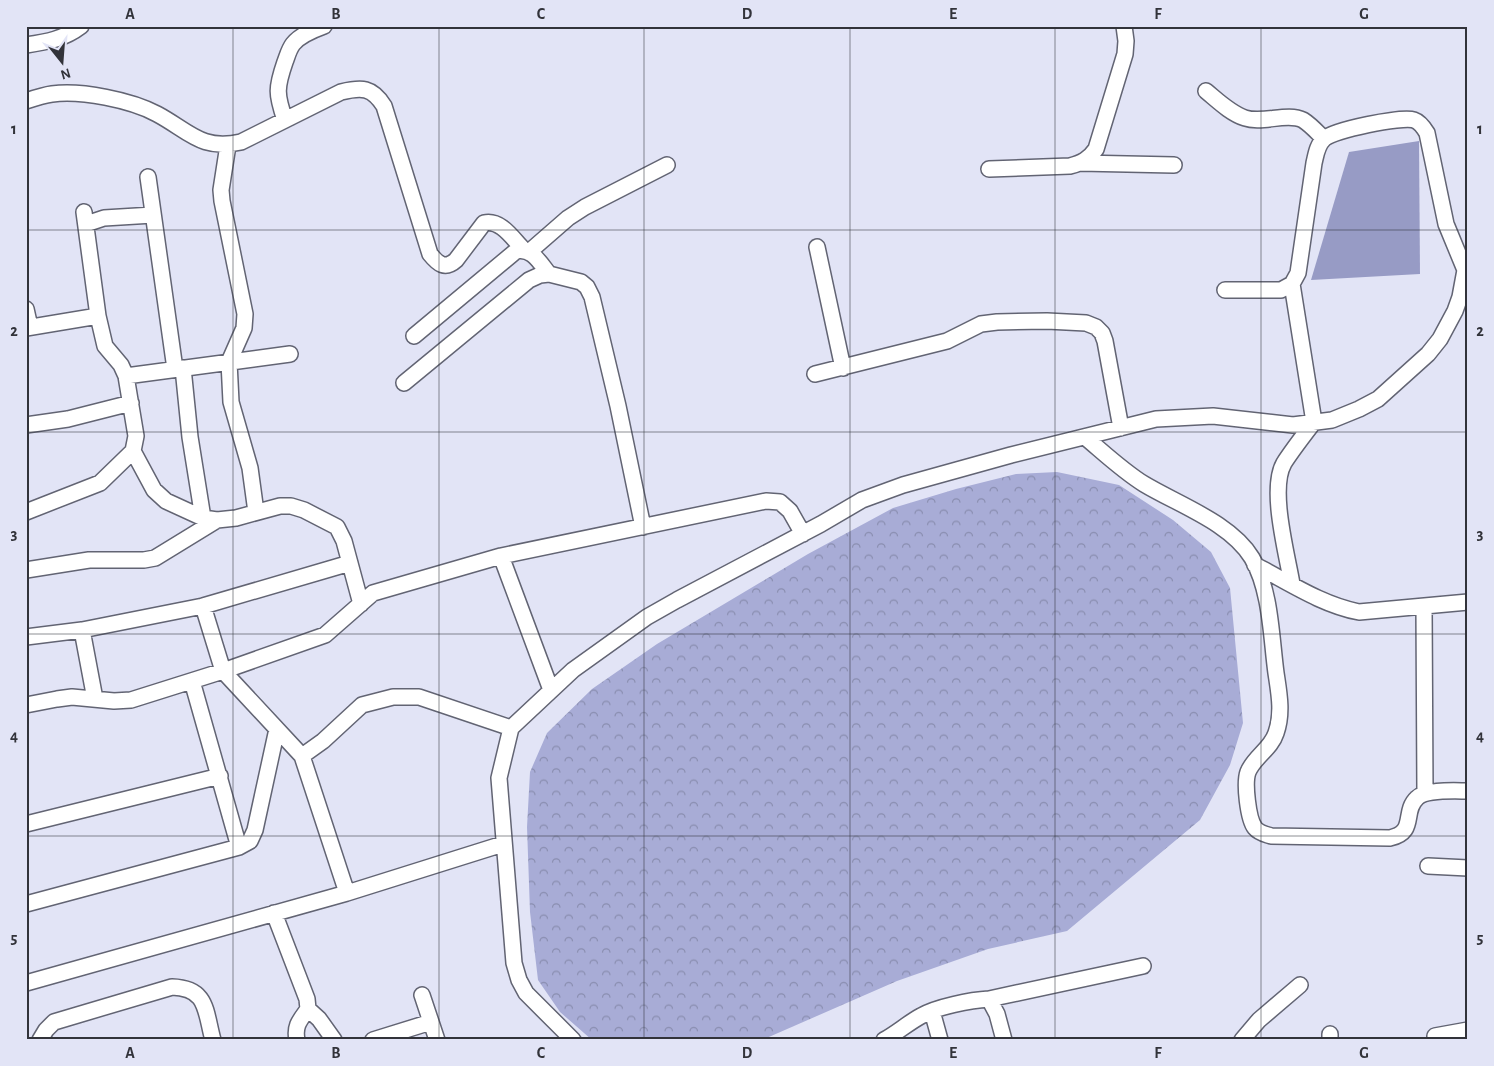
<svg xmlns="http://www.w3.org/2000/svg" width="1494" height="1066" viewBox="0 0 1494 1066" font-family="'Alegreya Sans',sans-serif">
<style>
.forest{fill:url(#forest-crowns)}
.water{fill:#979bc5}
.lines{fill:none;stroke-linecap:round;stroke-linejoin:round}
.minor-casing{stroke:#626473;stroke-width:18}
.minor{stroke:#fff;stroke-width:15}
.grid{fill:none;stroke:#32333a;stroke-width:1;stroke-opacity:0.55}
.neatline{fill:none;stroke:#32333a;stroke-width:2}
.grid-label{font-size:16px;text-anchor:middle;font-weight:bold;fill:#32333a}
</style>
<defs>
<pattern id="forest-crowns" width="20" height="18" patternUnits="userSpaceOnUse" patternTransform="scale(1.25)"><rect width="20" height="18" fill="#a8acd6"/><path d="M2 6a3 3 0 1 1 6 0M12 15a3 3 0 1 1 6 0" fill="none" stroke="#898daf"/></pattern>
</defs>
<rect width="100%" height="100%" fill="#e2e4f6"/>
<path class="forest" d="M 1057,472 L 1119,485 L 1173,520 L 1211,552 L 1230,588 L 1243,723 L 1230,765 L 1200,820 L 1067,931 L 988,949 L 897,981 L 762,1040 L 592,1040 L 560,1012 L 538,980 L 530,912 L 527,827 L 530,772 L 547,733 L 592,689 L 657,644 L 808,554 L 893,508 L 956,489 L 1016,474 Z"/>
<path class="water" d="M 1419,141 L 1420,274 L 1311,280 L 1349,152 Z"/>
<g class="lines">
<defs>
<path id="minor" d="M 26,45 C 47,42 64,39 81,26
M 1206,91 C 1217,100 1230,113 1245,118 C 1262,124 1288,112 1303,120 C 1311,125 1317,132 1324,139
M 26,101 C 35,98 44,95 52,94 C 81,90 131,100 157,114 C 189,131 201,151 241,142 L 341,92 C 362,87 372,87 384,106 L 430,254 C 438,264 445,270 456,260 L 484,223 C 501,219 513,239 523,249
M 285,120 C 276,94 276,88 285,62 C 287,57 289,49 293,44 C 300,35 313,30 324,26
M 228,145 L 221,190 L 222,201 L 245,314 L 244,328 L 229,362 L 231,402 L 250,468 L 256,512
M 1080,163 L 1174,165
M 989,169 L 1070,166 C 1082,163 1089,159 1096,149 L 1125,54 L 1126,41 L 1124,26
M 148,177 L 175,369
M 86,224 L 104,218 L 153,215
M 817,247 L 843,368
M 529,252 L 568,218 L 585,207 L 667,165
M 1225,290 L 1281,290 L 1292,284 L 1298,273 L 1314,163 C 1316,155 1317,145 1324,139 C 1333,130 1402,116 1414,120 C 1420,122 1424,128 1427,133 L 1446,224 L 1465,270
M 26,309 L 30,327
M 26,328 L 98,316
M 414,336 L 516,251 C 532,247 540,263 549,274
M 183,368 L 190,437 L 203,518
M 815,374 L 947,341 L 981,324 L 997,322 L 1047,321 L 1086,323 L 1096,327 L 1102,333 L 1105,341 L 1121,428
M 126,376 L 290,354
M 404,383 L 529,280 L 540,275 L 549,274 L 581,282 L 587,287 L 592,297 L 618,406 L 643,527
M 26,425 L 68,419 L 131,403
M 1085,437 C 1104,453 1123,471 1144,484 C 1179,505 1231,523 1252,558 C 1271,591 1271,636 1276,673 C 1279,693 1283,713 1276,733 C 1271,749 1254,757 1248,772 C 1244,783 1248,819 1255,828 C 1259,833 1265,834 1271,836 L 1390,838 C 1417,832 1402,812 1417,798 C 1426,789 1455,791 1468,791
M 133,451 L 154,490 L 166,501 L 203,518 L 217,520 L 236,518 L 280,506 L 291,506 L 304,510 L 337,527 L 344,541 L 361,604
M 26,512 L 100,483 L 133,451 L 136,436 L 126,376 L 121,365 L 105,346 L 98,316 L 84,212
M 501,556 L 551,690
M 1255,565 C 1288,582 1322,605 1359,612 L 1468,602
M 26,570 L 89,560 L 144,560 L 155,558 L 217,520
M 1292,584 C 1287,554 1269,489 1284,463 C 1293,449 1304,435 1314,422 L 1292,284
M 203,606 L 223,671 L 325,635 L 373,593 L 501,556 L 766,501 L 780,502 L 790,511 L 803,534
M 1424,606 L 1425,793
M 82,630 L 95,699
M 26,637 L 82,630 L 203,606 L 350,563
M 192,681 L 239,847
M 26,705 L 57,699 L 72,697 L 114,701 L 131,700 L 223,671 L 302,756 L 347,893
M 302,756 L 323,741 L 362,705 L 393,697 L 419,697 L 511,728
M 26,824 L 220,776
M 1428,866 L 1468,868
M 26,904 L 239,847 L 250,841 L 255,830 L 277,729
M 274,913 L 307,999 L 308,1009 C 300,1020 294,1026 297,1040
M 26,983 L 347,893 L 503,844
M 422,995 L 437,1040
M 989,999 L 1143,966
M 308,1009 L 319,1019 L 334,1040
M 932,1011 L 940,1040
M 1330,1034 L 1330,1040
M 1435,1036 L 1468,1030
M 40,1040 L 46,1030 L 54,1022 L 172,987 C 208,988 205,1011 213,1040
M 373,1040 L 431,1022
M 573,1040 L 526,993 L 519,980 L 514,963 L 499,778 L 511,728 L 573,670 L 647,617 L 677,600 L 821,524 L 862,500 L 903,485 L 1011,455 L 1156,419 L 1213,416 L 1293,425 L 1332,420 L 1359,409 L 1378,399 L 1428,354 L 1440,339 L 1455,311 L 1460,297 L 1465,270 L 1468,265
M 884,1040 C 897,1033 908,1023 921,1016 C 936,1007 971,1000 989,999 L 997,1014 L 1004,1040
M 1242,1040 L 1259,1020 L 1300,985"/>
</defs>
<use href="#minor" class="minor-casing"/>
<use href="#minor" class="minor"/>
</g>
<path class="grid" d="M 233,26 L 233,1040M 439,26 L 439,1040M 644,26 L 644,1040M 850,26 L 850,1040M 1055,26 L 1055,1040M 1261,26 L 1261,1040M 26,230 L 1468,230M 26,432 L 1468,432M 26,634 L 1468,634M 26,836 L 1468,836"/>
<rect width="1494" height="1066" fill="none" stroke="#e2e4f6" stroke-width="55"/>
<g transform="translate(62 62) rotate(163)" stroke="#e2e4f6" stroke-width="4" paint-order="stroke">
<path d="M0-4L9 19L0 12L-9 19Z" fill="#32333a"/>
<text y="-8" font-size="14" font-weight="bold" text-anchor="middle" fill="#32333a">N</text>
</g>
<rect x="28" y="28" width="1438" height="1010" class="neatline"/>
<g class="grid-label">
<text x="130" y="19">A</text>
<text x="336" y="19">B</text>
<text x="541" y="19">C</text>
<text x="747" y="19">D</text>
<text x="953" y="19">E</text>
<text x="1158" y="19">F</text>
<text x="1364" y="19">G</text>
<text x="14" y="134">1</text>
<text x="1480" y="134">1</text>
<text x="14" y="336">2</text>
<text x="1480" y="336">2</text>
<text x="14" y="539">3</text>
<text x="1480" y="539">3</text>
<text x="14" y="741">4</text>
<text x="1480" y="741">4</text>
<text x="14" y="943">5</text>
<text x="1480" y="943">5</text>
<text x="130" y="1058">A</text>
<text x="336" y="1058">B</text>
<text x="541" y="1058">C</text>
<text x="747" y="1058">D</text>
<text x="953" y="1058">E</text>
<text x="1158" y="1058">F</text>
<text x="1364" y="1058">G</text>
</g>
</svg>
